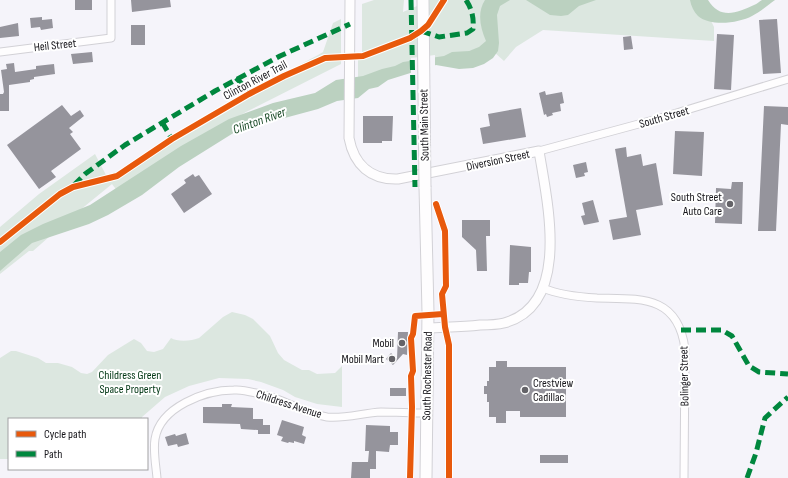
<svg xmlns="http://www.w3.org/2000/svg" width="788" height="478" viewBox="0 0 788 478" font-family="'Sofia Sans Condensed',sans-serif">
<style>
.green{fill:#dce7e0}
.water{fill:#bbd1c0}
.pier{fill:#f5f4fa}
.building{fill:#95949c}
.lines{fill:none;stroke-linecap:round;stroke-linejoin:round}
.minor-casing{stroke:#d2d1d6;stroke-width:9}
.tertiary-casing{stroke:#d2d1d6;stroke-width:11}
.primary-casing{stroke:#d2d1d6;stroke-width:13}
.minor{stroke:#fefdfe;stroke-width:7}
.tertiary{stroke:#fefdfe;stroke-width:9}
.primary{stroke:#fefdfe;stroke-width:11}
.primary-bridge-casing{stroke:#d2d1d6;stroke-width:13;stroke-linecap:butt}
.primary-bridge{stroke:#fefdfe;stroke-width:11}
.quiet{stroke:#00873e;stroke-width:5;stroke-dasharray:10 5;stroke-linecap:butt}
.cycleway-casing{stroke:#fff;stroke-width:8}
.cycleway{stroke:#e8590c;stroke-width:6}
.poi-dot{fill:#646368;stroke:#fff;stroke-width:1.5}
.labels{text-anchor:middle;stroke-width:4;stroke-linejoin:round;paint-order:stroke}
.street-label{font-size:12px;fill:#16151a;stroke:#fff}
.poi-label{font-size:12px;fill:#16151a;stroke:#fff;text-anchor:end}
.park-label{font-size:12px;fill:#013714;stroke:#fff}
.water-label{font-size:13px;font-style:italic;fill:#184925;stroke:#fff}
</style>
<rect width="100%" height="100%" fill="#f5f4fa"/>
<path class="green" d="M 374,0 L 404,0 L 403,12 L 424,3 L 425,0 L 701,0 L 714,27 L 714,41 L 543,30 L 516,47 L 504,61 L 494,52 L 476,49 L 402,70 L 358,89 L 358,57 L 362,55 L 362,4 Z
M 341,19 L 341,64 L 246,112 L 193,143 L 118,192 L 112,184 L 74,215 L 33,251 L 29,251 L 0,274 L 0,227 L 39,194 L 95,154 L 106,175 L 119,171 L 172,135 L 218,108 L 318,55 L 323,52 L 333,23 Z
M 232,312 L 245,315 L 253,319 L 270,336 L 278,353 L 284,360 L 302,370 L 309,370 L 317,374 L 335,373 L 342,366 L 342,407 L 317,404 L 295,397 L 283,390 L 261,382 L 248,379 L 219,378 L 189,386 L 165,397 L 142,417 L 142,419 L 9,419 L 9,459 L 0,459 L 0,358 L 11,351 L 16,351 L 38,358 L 46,363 L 58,363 L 72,367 L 81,373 L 87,374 L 92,372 L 108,355 L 134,339 L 141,343 L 147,351 L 154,352 L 163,349 L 171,338 C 177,342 192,341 199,338 L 223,317 Z"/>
<path class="water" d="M 485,0 L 510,0 L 500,6 L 497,15 L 499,43 L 498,51 L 493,58 L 484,64 L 473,68 L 459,69 L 436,65 L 388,80 L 378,87 L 369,89 L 358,98 L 337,101 L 318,109 L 247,128 L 235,132 L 179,167 L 142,195 L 108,215 L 89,224 L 32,243 L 0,271 L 0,252 L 21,235 L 43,224 L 90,205 L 181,146 L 229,119 L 273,103 L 315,93 L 336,80 L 363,76 L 382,69 L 395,66 L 403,62 L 444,56 L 452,52 L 469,51 L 479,47 L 486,41 C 480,27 477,12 485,0 Z
M 526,0 L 596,0 L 579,6 L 568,15 L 561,16 L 550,15 Z
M 690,0 L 708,0 C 720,20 737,13 754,5 C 757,4 760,1 762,0 C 766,0 771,0 775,0 C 768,5 760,12 752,16 C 739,23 711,27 698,16 C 694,12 691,6 690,0 Z"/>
<path class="pier" d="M 435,55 L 435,67 L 411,74 L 411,58 Z"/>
<path class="building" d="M 75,0 L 92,0 L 92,10 L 75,10 Z
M 131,0 L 170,0 L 171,7 L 132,12 Z
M 42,17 L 42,20 L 52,19 L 53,28 L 41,30 L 40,27 L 31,28 L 30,18 Z
M 777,19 L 781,73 L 763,74 L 759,20 Z
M 18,23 L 19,36 L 0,38 L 0,27 Z
M 131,25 L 145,25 L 145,45 L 131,45 Z
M 717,34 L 734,35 L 731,90 L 714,89 Z
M 631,36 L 633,49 L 624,50 L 623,37 Z
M 92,52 L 93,62 L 73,64 L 71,54 Z
M 14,63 L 15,72 L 36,69 L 36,66 L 54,64 L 55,74 L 34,77 L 34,79 L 30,80 L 30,82 L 9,85 L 9,111 L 0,111 L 0,94 L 3,94 L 4,92 L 1,70 L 7,69 L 6,64 Z
M 545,91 L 546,95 L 562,92 L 564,103 L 560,104 L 561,111 L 552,113 L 553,115 L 547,117 L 546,114 L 544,115 L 539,93 Z
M 62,105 L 71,116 L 80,110 L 84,116 L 69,128 L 73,132 L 70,134 L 81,149 L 51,171 L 56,177 L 39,189 L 7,145 Z
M 764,106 L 788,107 L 788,125 L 781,124 L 776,231 L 758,231 Z
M 521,108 L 526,137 L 483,144 L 480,128 L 490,126 L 488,114 Z
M 363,116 L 393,116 L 392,141 L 382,141 L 382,143 L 363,143 Z
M 675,131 L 704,132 L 702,176 L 673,174 Z
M 626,147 L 627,157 L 641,154 L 643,166 L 656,163 L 663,205 L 636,210 L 641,235 L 613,240 L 609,220 L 627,217 L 615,149 Z
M 586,162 L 588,172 L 584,173 L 585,176 L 576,178 L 573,165 Z
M 193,174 L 195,177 L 199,175 L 212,194 L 184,213 L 171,194 L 186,183 L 184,180 Z
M 732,182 L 743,182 L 742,224 L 715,223 L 716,188 L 731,189 Z
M 593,200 L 599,222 L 584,225 L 581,216 L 585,215 L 582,203 Z
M 462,220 L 490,220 L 490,236 L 486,236 L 487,271 L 477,271 L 476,250 L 462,237 Z
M 510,245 L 531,247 L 531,272 L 529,272 L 528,283 L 519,283 L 519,285 L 509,285 Z
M 398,332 L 408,332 L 407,355 L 403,354 L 393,365 L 386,359 L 391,353 L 397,359 Z
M 496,361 L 507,361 L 507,367 L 566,367 L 566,417 L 520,417 L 520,411 L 506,411 L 506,423 L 496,423 L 496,417 L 489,417 L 489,402 L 487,402 L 487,394 L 484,394 L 484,386 L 487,386 L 487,381 L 489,381 L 489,367 L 496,367 Z
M 390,388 L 406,388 L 406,396 L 390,396 Z
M 222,404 L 232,404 L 231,407 L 253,408 L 253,419 L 263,419 L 263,425 L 270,425 L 270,434 L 258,434 L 258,430 L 241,429 L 240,424 L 203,423 L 203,407 L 222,407 Z
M 282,420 L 304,427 L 302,435 L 306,437 L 304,444 L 294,441 L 294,443 L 289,442 L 288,443 L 281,441 L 283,437 L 277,435 Z
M 366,425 L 390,426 L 390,432 L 398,432 L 398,445 L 390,445 L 389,452 L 376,451 L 376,469 L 370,469 L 370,478 L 351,478 L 352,462 L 368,462 L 369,451 L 365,451 Z
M 186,433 L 189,444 L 178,447 L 177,444 L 168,446 L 165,437 L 175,434 L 176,436 Z
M 540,455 L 568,455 L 568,463 L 540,463 Z"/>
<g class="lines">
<defs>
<path id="minor" d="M 0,52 L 111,38 L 111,0
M 539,151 L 657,119 L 788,79
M 543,288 C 559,295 579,297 597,298 C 639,299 678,294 685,349 L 684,478
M 157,478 C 156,466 153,451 155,439 C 160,407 205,390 234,390 C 244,389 254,393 264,395 C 285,400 304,413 327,417 C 344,419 363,413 381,412 C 396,412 411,413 426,413"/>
<path id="tertiary" d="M 350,0 L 349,138 C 354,165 371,180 398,179 L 539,151 C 547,201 572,305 504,323 C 496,325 488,325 480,325 C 462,327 445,327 428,328"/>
<path id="primary" d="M 425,187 L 428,312 L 426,478"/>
</defs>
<use href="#minor" class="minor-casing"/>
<use href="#tertiary" class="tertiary-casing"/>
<use href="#primary" class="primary-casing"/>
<use href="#minor" class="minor"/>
<use href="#tertiary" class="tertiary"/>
<use href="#primary" class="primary"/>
<defs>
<path id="primary-bridge" d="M 423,0 L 425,187"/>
</defs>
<use href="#primary-bridge" class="primary-bridge-casing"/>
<use href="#primary-bridge" class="primary-bridge"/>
<path class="quiet" d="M 411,0 L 415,187
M 421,31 L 439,37 L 467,33 L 473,29 C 474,18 472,9 466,0
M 236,78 L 245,87 L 249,94
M 162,122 L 172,139
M 74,185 L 85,174 L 125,145 L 215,91 L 280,56 L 350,24
M 681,330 L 722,330 L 732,336 L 749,366 L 759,372 L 788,374
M 747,478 L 756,453 L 765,418 L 788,397"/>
<defs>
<path id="cycleway" d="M 436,204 L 445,231 L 446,286 L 442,294 L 445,327 L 449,345 L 449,478
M 0,242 L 60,194 L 73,187 L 117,176 L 172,139 L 249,94 L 284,76 L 325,58 L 363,56 L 410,38 L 421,31 L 428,25 L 444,0
M 410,478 L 412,407 L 411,376 L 413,371 L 411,338 L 413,334 L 415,316 L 443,314"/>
</defs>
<use href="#cycleway" class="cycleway-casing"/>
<use href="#cycleway" class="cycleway"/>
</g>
<g class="poi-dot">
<circle cx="730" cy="204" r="4"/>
<circle cx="402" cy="343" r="4"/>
<circle cx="392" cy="359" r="4"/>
<circle cx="525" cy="390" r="4"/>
</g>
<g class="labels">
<g class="street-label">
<text transform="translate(55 45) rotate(-6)" y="4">Heil Street</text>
<text transform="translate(255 80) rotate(-28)" y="4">Clinton River Trail</text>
<text transform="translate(664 117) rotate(-16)" y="4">South Street</text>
<text transform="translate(424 125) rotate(-91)" y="4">South Main Street</text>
<text transform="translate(498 160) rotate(-12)" y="4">Diversion Street</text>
<text transform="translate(427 376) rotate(-89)" y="4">South Rochester Road</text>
<text transform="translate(684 376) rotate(-91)" y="4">Bolinger Street</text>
<text transform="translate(289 404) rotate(18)" y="4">Childress Avenue</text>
</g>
<g class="poi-label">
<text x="722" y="201">South Street<tspan x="722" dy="14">Auto Care</tspan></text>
<text x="394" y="347">Mobil</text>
<text x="384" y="363">Mobil Mart</text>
<text x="533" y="387" text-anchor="start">Crestview<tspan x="533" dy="14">Cadillac</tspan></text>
</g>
<g class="park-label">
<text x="130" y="379">Childress Green<tspan x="130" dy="14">Space Property</tspan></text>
</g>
<g class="water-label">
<text transform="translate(259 120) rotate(-20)" y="5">Clinton River</text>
</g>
</g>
<rect x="8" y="418" width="140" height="52" fill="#ffffff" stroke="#a2a1a3"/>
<rect x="16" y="431" width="20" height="6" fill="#e8590c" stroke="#a2a1a3"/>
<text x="44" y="438" font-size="12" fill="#16151a">Cycle path</text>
<rect x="16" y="451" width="20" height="6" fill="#00873e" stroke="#a2a1a3"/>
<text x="44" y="458" font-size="12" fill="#16151a">Path</text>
</svg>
